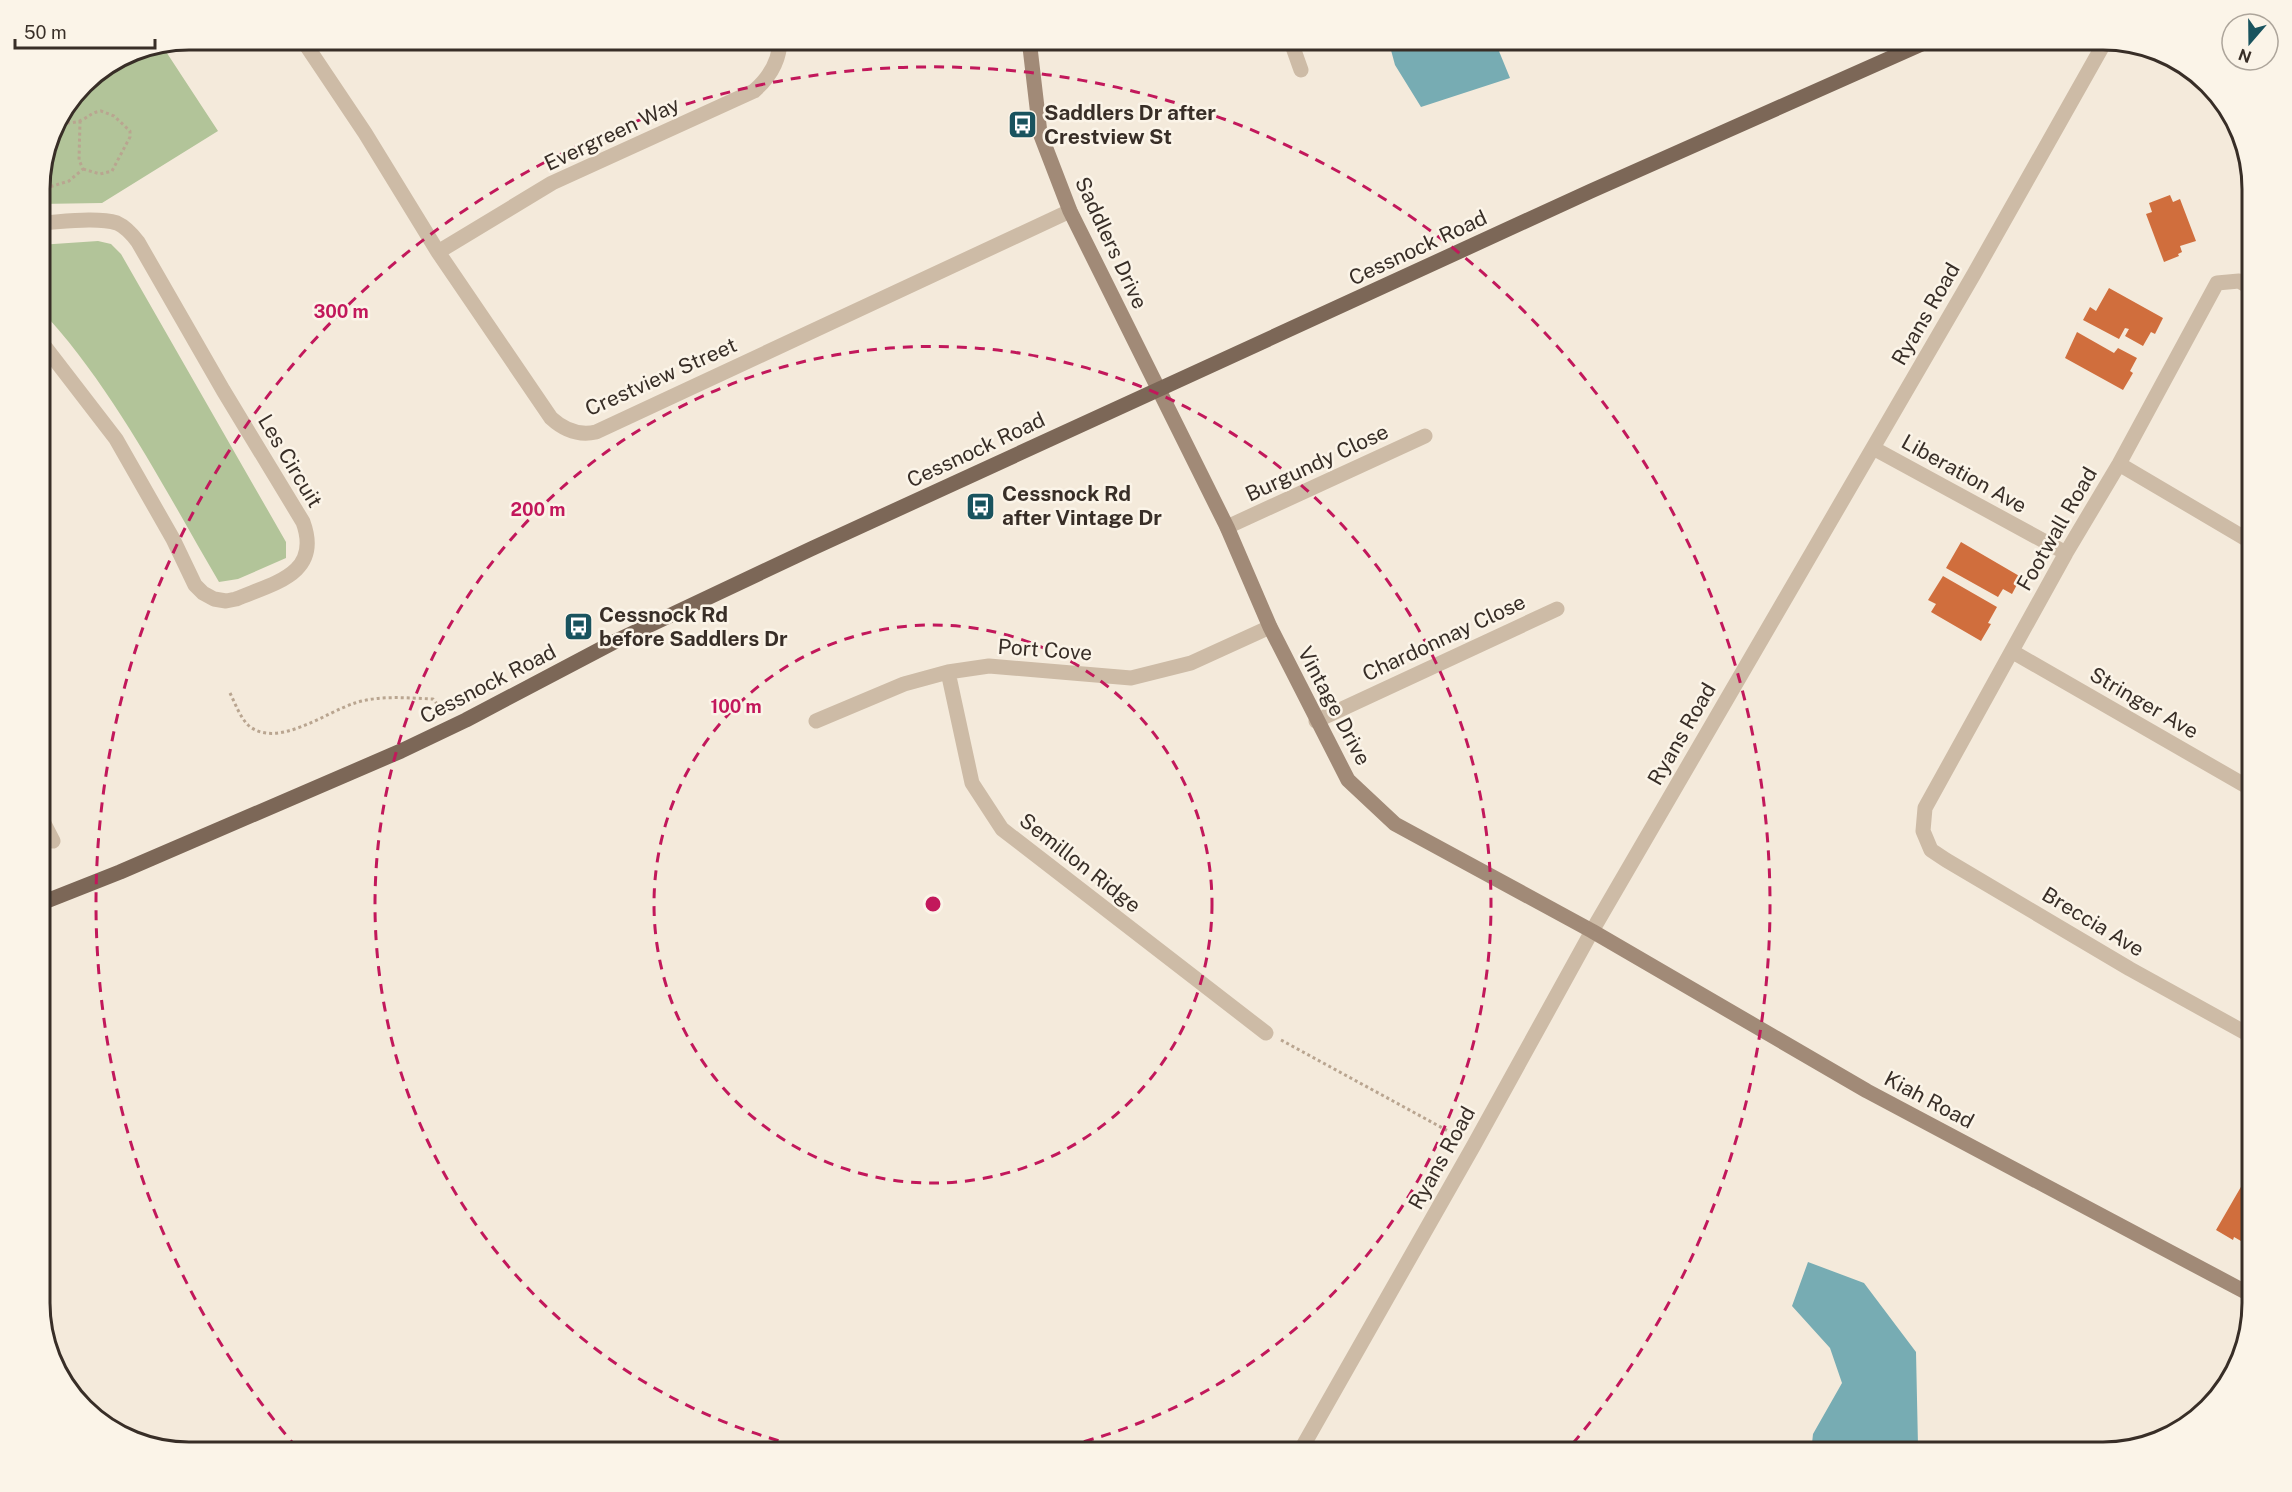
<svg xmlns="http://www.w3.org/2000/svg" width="2292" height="1492" viewBox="0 0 2292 1492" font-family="'Public Sans',sans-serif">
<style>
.green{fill:#b2c499}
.water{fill:#77acb3}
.building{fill:#d06e3d}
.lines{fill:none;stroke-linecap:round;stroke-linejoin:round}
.path{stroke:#b9a590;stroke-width:3;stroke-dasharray:3 3;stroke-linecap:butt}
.street{stroke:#cdbba6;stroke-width:15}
.secondary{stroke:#a18a77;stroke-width:15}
.primary{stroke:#7c6757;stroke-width:15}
.ring{fill:none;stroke:#c2185b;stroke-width:3;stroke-dasharray:10 8}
.labels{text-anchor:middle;stroke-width:5;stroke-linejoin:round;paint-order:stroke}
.poi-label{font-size:21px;font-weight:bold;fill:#382e27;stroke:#fbf4e8;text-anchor:start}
.street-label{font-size:21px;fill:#382e27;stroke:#fbf4e8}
.rim{fill:none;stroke:#382e27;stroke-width:3}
.centre{fill:#c2185b;stroke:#fbf4e8;stroke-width:3}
.ring-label{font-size:18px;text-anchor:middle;font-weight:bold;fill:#c2185b;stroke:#fbf4e8;stroke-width:5;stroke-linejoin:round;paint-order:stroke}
</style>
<rect width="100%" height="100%" fill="#f4eadb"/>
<path class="green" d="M 161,44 L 218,131 L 102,203 L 39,204 L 39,179 L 54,123 L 83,83 L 132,50 Z
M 98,241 L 111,244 L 121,254 L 286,542 L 286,558 L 238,579 L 219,582 C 165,490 112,385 39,308 L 39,245 Z"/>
<path class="water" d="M 1388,39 L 1494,39 L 1510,78 L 1421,107 L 1395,65 Z
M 1808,1262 L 1864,1283 L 1916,1352 L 1918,1446 L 1917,1453 L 1811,1453 L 1813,1434 L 1842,1383 L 1830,1348 L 1792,1306 Z"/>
<path class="building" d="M 2170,195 L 2173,202 L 2180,199 L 2196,241 L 2180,246 L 2182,252 L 2178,254 L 2179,256 L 2164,262 L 2146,214 L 2152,212 L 2149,203 Z
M 2109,288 L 2163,318 L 2155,334 L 2151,332 L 2143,346 L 2125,336 L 2129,329 L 2125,328 L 2119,339 L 2083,320 L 2090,307 L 2096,311 Z
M 2077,332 L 2114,353 L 2118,348 L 2137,358 L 2130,371 L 2133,373 L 2123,390 L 2065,358 Z
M 1961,542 L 2021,577 L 2012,594 L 2003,589 L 1998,597 L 1946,568 Z
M 1943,576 L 1997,607 L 1988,623 L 1991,624 L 1981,641 L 1931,612 L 1936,604 L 1928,600 Z
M 2249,1173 L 2253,1176 L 2253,1236 L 2248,1245 L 2234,1237 L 2233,1240 L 2216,1230 Z"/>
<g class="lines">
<path class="path" d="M 55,121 C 64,123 74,124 82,120 C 89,116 93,112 101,111 L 114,116 L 130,131 L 130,137 L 112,171 L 100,174 L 83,169
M 39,190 L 69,181 L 83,169 L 79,160 L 80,121
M 230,693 C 235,703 240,717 248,725 C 276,750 326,712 355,703 C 379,695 408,698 433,699 L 442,710
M 1281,1040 L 1459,1137"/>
<path class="street" d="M 302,39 L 365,133 L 438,252 L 551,418 C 564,430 578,436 596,432 L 1070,211
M 1290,39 L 1301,70
M 39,223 C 61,222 97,217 117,223 C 126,227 132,234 138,242 L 223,390 L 303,522 C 322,574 274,583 236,599 L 226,601 L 214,599 L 203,593 L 195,585 L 173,539 L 116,439 L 39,339
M 438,252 L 552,183 L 754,91 C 770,77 780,61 780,39
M 2253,289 L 2239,281 L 2217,283 L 2119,464 L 2066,553 L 1925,808 L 1923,831 L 1931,850 L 1946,860 L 2130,969 L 2253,1037
M 1873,448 L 2066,553
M 2119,464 L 2253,543
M 1227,527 L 1425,436
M 2013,652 L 2253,790
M 948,672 L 972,783 L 1002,829 L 1266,1033
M 816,721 L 904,684 L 948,672 L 989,666 L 1131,678 L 1191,663 L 1270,627
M 1316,721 L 1557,609
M 39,814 L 53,841
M 1299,1453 L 1474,1145 L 1592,931 L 1974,274 L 2106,40"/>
<path class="secondary" d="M 1029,39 L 1040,133 L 1070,211 L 1227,527 L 1270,627 L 1348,780 L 1395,824 L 1592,931 L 1867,1091 L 2253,1296"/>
<path class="primary" d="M 39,904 L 120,872 L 401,751 L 466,720 L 616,641 L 813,548 L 1591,191 L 1933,39"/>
</g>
<g class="ring">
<circle cx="933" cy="904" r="279"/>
<path d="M831 1453A558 558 0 1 1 1035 1453"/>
<path d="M297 1448A837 837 0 1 1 1569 1448"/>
</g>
<defs>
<symbol id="bus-square" viewBox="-11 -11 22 22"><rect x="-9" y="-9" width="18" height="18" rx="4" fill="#19535e" stroke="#fbf4e8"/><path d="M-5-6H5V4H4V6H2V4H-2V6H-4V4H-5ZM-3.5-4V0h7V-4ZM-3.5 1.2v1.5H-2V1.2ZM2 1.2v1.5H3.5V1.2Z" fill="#fff"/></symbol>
</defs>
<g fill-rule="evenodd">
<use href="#bus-square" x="1006" y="108" width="33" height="33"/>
<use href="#bus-square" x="964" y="490" width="33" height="33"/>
<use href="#bus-square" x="562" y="610" width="33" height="33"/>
</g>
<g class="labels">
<g class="poi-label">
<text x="1044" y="120">Saddlers Dr after<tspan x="1044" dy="24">Crestview St</tspan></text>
<text x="1002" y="501">Cessnock Rd<tspan x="1002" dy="24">after Vintage Dr</tspan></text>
<text x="599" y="622">Cessnock Rd<tspan x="599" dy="24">before Saddlers Dr</tspan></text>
</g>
<g class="street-label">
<text transform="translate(612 134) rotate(-25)" y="7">Evergreen Way</text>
<text transform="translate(1111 243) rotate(65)" y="7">Saddlers Drive</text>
<text transform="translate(1418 248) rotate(-25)" y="7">Cessnock Road</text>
<text transform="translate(1926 314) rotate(-60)" y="7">Ryans Road</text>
<text transform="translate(661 377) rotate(-24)" y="7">Crestview Street</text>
<text transform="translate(976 450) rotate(-25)" y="7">Cessnock Road</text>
<text transform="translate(290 461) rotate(59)" y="7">Les Circuit</text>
<text transform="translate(1317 463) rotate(-25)" y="7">Burgundy Close</text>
<text transform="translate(1964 474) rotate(29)" y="7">Liberation Ave</text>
<text transform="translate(2057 529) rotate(-60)" y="7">Footwall Road</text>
<text transform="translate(1444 638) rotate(-25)" y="7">Chardonnay Close</text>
<text transform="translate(1045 650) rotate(4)" y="7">Port Cove</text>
<text transform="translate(488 684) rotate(-27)" y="7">Cessnock Road</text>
<text transform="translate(2144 703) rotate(30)" y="7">Stringer Ave</text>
<text transform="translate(1334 706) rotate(62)" y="7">Vintage Drive</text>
<text transform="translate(1682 734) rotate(-60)" y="7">Ryans Road</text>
<text transform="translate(1080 863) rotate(38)" y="7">Semillon Ridge</text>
<text transform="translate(2093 922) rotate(31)" y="7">Breccia Ave</text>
<text transform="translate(1929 1100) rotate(28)" y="7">Kiah Road</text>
<text transform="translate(1442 1158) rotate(-61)" y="7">Ryans Road</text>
</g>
</g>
<path d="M0 0H2292V1492H0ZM189 50H2103A139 139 0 0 1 2242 189V1303A139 139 0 0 1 2103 1442H189A139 139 0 0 1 50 1303V189A139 139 0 0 1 189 50Z" fill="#fbf4e8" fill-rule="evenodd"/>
<path class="rim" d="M189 50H2103A139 139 0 0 1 2242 189V1303A139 139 0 0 1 2103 1442H189A139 139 0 0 1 50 1303V189A139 139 0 0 1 189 50Z"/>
<circle cx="933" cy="904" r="9" class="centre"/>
<g class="ring-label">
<text x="341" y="318">300 m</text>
<text x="538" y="516">200 m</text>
<text x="736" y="713">100 m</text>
</g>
<g transform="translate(2250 42) rotate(200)"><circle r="28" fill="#fbf4e8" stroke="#ada59b" stroke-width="1.5"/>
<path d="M0-4.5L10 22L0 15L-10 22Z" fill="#19535e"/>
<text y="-9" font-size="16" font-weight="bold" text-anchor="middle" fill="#382e27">N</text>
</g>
<path d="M15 39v9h140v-9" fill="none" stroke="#382e27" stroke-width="3"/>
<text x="24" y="39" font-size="18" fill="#382e27" stroke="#fbf4e8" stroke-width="4.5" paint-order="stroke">50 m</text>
</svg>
